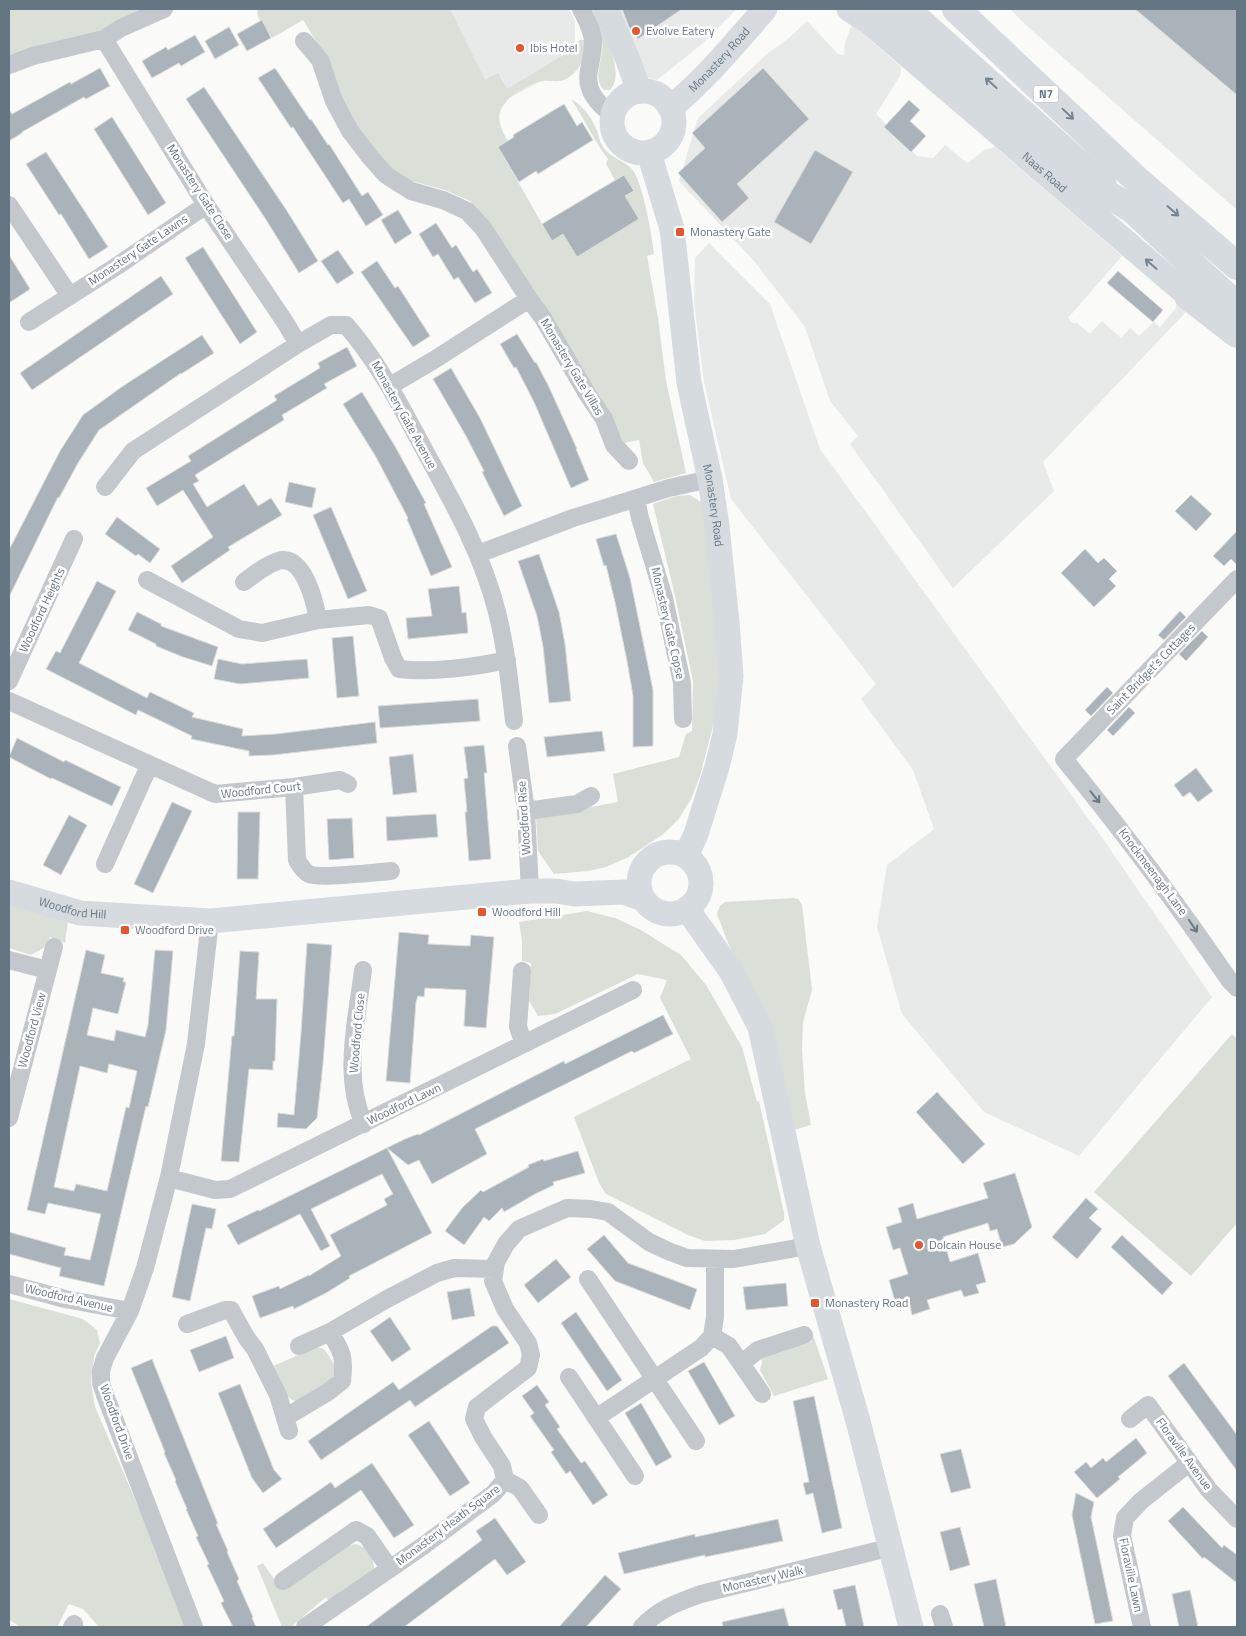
<svg xmlns="http://www.w3.org/2000/svg" width="1246" height="1636" viewBox="0 0 1246 1636" font-family="'Titillium Web',sans-serif">
<style>
.built{fill:#e8e9e9}
.green{fill:#dadfd7}
.building{fill:#aab3b9;stroke:#dcdcda;fill-rule:evenodd}
.lines{fill:none;stroke-linecap:round;stroke-linejoin:round}
.street{stroke:#c3c8cc;stroke-width:18}
.secondary{stroke:#d6dbdf;stroke-width:25}
.highway{stroke:#d6dbdf;stroke-width:28}
.oneway{stroke:#768591}
.oneway2{stroke:#6a7a87}
.poi-dot{fill:#e4572e;stroke:#fff;stroke-width:2}
.labels{text-anchor:middle;stroke-width:5;stroke-linejoin:round;paint-order:stroke}
.shield{fill:#fff;stroke:#939fa8;stroke-width:1}
.shield-label{font-size:11px;font-weight:bold;fill:#657683}
.poi-label{font-size:12px;fill:#657683;stroke:#fff;text-anchor:start}
.street-label{font-size:12px;fill:#657683;stroke:#fff}
</style>
<rect width="100%" height="100%" fill="#fafaf8"/>
<path class="built" d="M 434,9 L 569,9 L 575,21 L 575,45 L 585,58 L 488,109 Z
M 617,9 L 737,9 L 702,44 L 657,80 L 647,78 Z
M 1010,9 L 1237,9 L 1237,210 L 1027,26 Z
M 807,21 L 838,54 L 844,55 L 845,43 L 852,24 L 901,67 L 901,74 L 876,114 L 917,156 L 933,158 L 945,145 L 967,163 L 985,150 L 995,147 L 1122,256 L 1068,318 L 1074,324 L 1076,322 L 1090,334 L 1102,321 L 1121,338 L 1130,328 L 1139,336 L 1154,322 L 1160,327 L 1175,309 L 1177,303 L 1186,312 L 1043,462 L 1054,491 L 953,588 L 850,444 L 858,436 L 830,401 L 805,327 L 754,261 L 679,181 L 698,118 L 768,53 L 789,38 Z
M 709,243 L 770,304 L 820,449 L 1101,836 L 1212,997 L 1079,1156 L 984,1112 L 902,1014 L 877,927 L 887,865 L 934,829 L 913,770 L 861,699 L 876,684 L 731,499 L 704,382 L 694,302 L 695,258 Z"/>
<path class="green" d="M 9,9 L 146,9 L 101,32 L 36,47 L 9,55 Z
M 257,9 L 450,9 L 485,80 L 498,73 L 507,89 L 567,53 L 575,43 L 580,40 L 584,40 C 588,55 579,72 566,79 C 559,83 550,80 543,81 C 527,85 506,95 500,112 C 497,121 503,133 508,141 L 498,147 L 552,241 L 567,232 L 566,239 L 577,257 L 639,219 L 623,198 L 634,191 L 624,175 L 615,180 L 606,164 L 608,159 C 594,141 584,118 571,99 C 584,107 591,116 597,131 C 599,135 599,141 602,145 C 609,159 627,160 634,172 C 643,186 652,235 654,254 L 647,256 L 658,318 L 666,381 L 686,473 L 654,482 L 643,463 L 639,440 L 619,444 L 562,337 L 470,201 L 445,190 L 411,181 L 391,169 L 372,153 L 334,89 L 327,59 L 303,20 L 272,38 L 258,17 Z
M 589,9 L 593,9 C 601,29 627,72 610,90 L 604,90 C 591,77 605,58 602,41 C 601,31 593,19 589,9 Z
M 690,495 L 704,504 L 720,668 L 715,718 L 700,776 L 691,799 L 678,820 L 662,835 L 627,858 L 606,867 L 588,871 L 554,874 L 538,851 L 536,817 L 618,802 L 613,774 L 679,757 L 686,734 L 692,731 L 693,681 L 675,596 L 653,504 L 676,496 Z
M 794,898 L 798,899 L 802,905 L 812,990 L 803,1022 L 802,1050 L 805,1093 L 811,1125 L 790,1131 L 749,984 L 728,943 L 717,914 L 720,906 L 725,902 Z
M 9,902 L 68,921 L 65,943 L 50,937 L 45,947 L 31,955 L 9,948 Z
M 587,911 L 615,918 L 639,929 L 681,955 L 706,985 L 742,1047 L 757,1102 L 759,1101 L 784,1213 L 784,1220 L 765,1234 L 734,1240 L 705,1241 L 688,1235 L 606,1194 L 599,1183 L 574,1117 L 691,1059 L 660,998 L 667,980 L 638,974 L 555,1014 L 538,1016 L 529,1001 L 531,963 L 522,961 L 522,941 L 519,922 Z
M 1232,1034 L 1237,1039 L 1237,1223 L 1191,1276 L 1094,1192 Z
M 9,1299 L 83,1319 L 97,1330 L 100,1343 L 94,1356 L 91,1382 L 95,1407 L 144,1520 L 185,1627 L 99,1627 L 83,1609 L 69,1604 L 57,1627 L 21,1627 L 9,1620 Z
M 812,1332 L 828,1379 L 774,1396 L 760,1370 L 762,1363 L 761,1358 L 811,1342 Z
M 317,1347 L 324,1349 C 328,1355 335,1363 335,1370 C 336,1382 306,1397 297,1402 C 282,1397 278,1381 271,1367 Z
M 356,1544 C 370,1549 374,1557 374,1571 L 330,1603 L 326,1597 L 291,1627 L 282,1627 L 257,1566 L 263,1563 L 280,1588 L 288,1587 L 348,1546 Z"/>
<path class="building" d="M 622,9 L 682,9 L 638,39 L 629,27 Z
M 1135,9 L 1237,9 L 1237,95 Z
M 262,20 L 271,38 L 247,51 L 237,34 Z
M 229,27 L 239,45 L 215,59 L 205,41 Z
M 195,35 L 205,52 L 181,66 L 179,63 L 152,78 L 142,61 L 166,47 L 168,50 Z
M 100,68 L 110,86 L 86,99 L 84,97 L 22,132 L 22,133 L 9,141 L 9,110 L 12,114 L 70,82 L 71,84 Z
M 275,68 L 310,120 L 311,119 L 328,145 L 329,144 L 362,196 L 368,192 L 383,215 L 366,226 L 349,199 L 343,203 L 293,127 L 291,128 L 258,78 Z
M 763,68 L 809,119 L 737,184 L 749,198 L 722,222 L 678,173 L 705,148 L 692,133 Z
M 204,87 L 287,211 L 318,261 L 299,273 L 265,218 L 186,99 Z
M 909,100 L 920,110 L 910,121 L 926,136 L 911,152 L 884,127 Z
M 564,104 L 577,126 L 582,122 L 593,140 L 538,174 L 536,171 L 519,182 L 498,147 L 514,137 L 513,135 Z
M 112,117 L 166,203 L 148,215 L 94,129 Z
M 815,150 L 853,172 L 811,244 L 774,222 Z
M 46,152 L 108,247 L 89,259 L 61,214 L 59,215 L 26,164 Z
M 624,175 L 634,191 L 625,196 L 639,219 L 577,257 L 563,234 L 552,241 L 542,224 Z
M 398,210 L 412,233 L 395,244 L 381,220 Z
M 436,223 L 452,248 L 456,245 L 473,272 L 477,269 L 492,293 L 475,303 L 458,277 L 454,280 L 438,254 L 433,257 L 419,234 Z
M 203,247 L 257,332 L 240,344 L 185,258 Z
M 338,250 L 354,273 L 337,284 L 321,261 Z
M 9,255 L 30,289 L 9,303 Z
M 377,261 L 395,288 L 398,286 L 430,336 L 413,347 L 361,272 Z
M 1118,271 L 1163,310 L 1153,322 L 1107,283 Z
M 161,276 L 173,294 L 32,390 L 20,373 Z
M 517,334 L 535,363 L 536,362 L 549,387 L 577,449 L 576,449 L 589,480 L 571,488 L 534,402 L 516,367 L 514,368 L 500,344 Z
M 202,335 L 214,353 L 181,374 L 181,373 L 99,430 L 78,463 L 59,498 L 58,497 L 9,597 L 9,550 L 60,451 L 83,415 L 123,386 Z
M 347,347 L 357,366 L 324,384 L 327,388 L 282,415 L 284,420 L 195,475 L 199,481 L 193,484 L 207,507 L 244,484 L 258,506 L 271,498 L 282,515 L 228,547 L 230,550 L 182,583 L 171,566 L 213,537 L 183,490 L 157,506 L 146,488 L 191,461 L 188,456 L 277,400 L 274,396 L 320,368 L 318,363 Z
M 451,368 L 480,418 L 522,506 L 504,516 L 482,472 L 484,471 L 466,436 L 433,379 Z
M 362,392 L 396,448 L 426,503 L 424,504 L 452,567 L 431,576 L 407,519 L 408,518 L 376,457 L 343,404 Z
M 289,482 L 316,488 L 312,508 L 285,502 Z
M 1191,495 L 1212,514 L 1196,531 L 1175,511 Z
M 331,507 L 367,591 L 348,599 L 313,515 Z
M 117,517 L 160,549 L 150,563 L 138,554 L 136,556 L 105,534 Z
M 1237,531 L 1237,565 L 1231,559 L 1224,566 L 1213,556 Z
M 616,534 L 630,578 L 653,690 L 653,746 L 633,747 L 633,695 L 627,661 L 615,602 L 606,565 L 604,566 L 596,539 Z
M 1085,549 L 1098,563 L 1104,558 L 1117,571 L 1109,579 L 1116,586 L 1094,607 L 1061,573 Z
M 539,554 L 559,612 L 565,644 L 571,701 L 549,703 L 543,646 L 537,616 L 518,561 Z
M 97,581 L 116,591 L 79,663 L 147,698 L 150,692 L 194,713 L 192,717 L 243,729 L 242,736 L 276,734 L 375,722 L 377,743 L 273,755 L 249,756 L 249,751 L 191,739 L 192,736 L 138,710 L 136,715 L 46,669 L 56,651 L 60,653 Z
M 459,586 L 462,613 L 466,612 L 468,633 L 408,639 L 406,618 L 432,616 L 428,589 Z
M 1180,611 L 1186,617 L 1164,640 L 1158,635 Z
M 137,612 L 161,624 L 161,626 L 218,647 L 212,666 L 183,657 L 156,646 L 156,644 L 128,630 Z
M 1202,631 L 1208,637 L 1186,661 L 1179,654 Z
M 353,636 L 359,696 L 337,698 L 332,638 Z
M 218,659 L 242,664 L 307,659 L 309,678 L 240,684 L 214,679 Z
M 1107,687 L 1113,693 L 1091,716 L 1085,710 Z
M 478,699 L 480,721 L 380,728 L 378,706 Z
M 1129,707 L 1135,713 L 1113,736 L 1107,730 Z
M 602,731 L 605,751 L 547,757 L 544,737 Z
M 17,738 L 64,762 L 65,760 L 121,787 L 112,806 L 52,778 L 51,779 L 9,757 Z
M 484,745 L 487,773 L 484,773 L 491,859 L 469,861 L 465,812 L 467,812 L 464,779 L 468,778 L 464,747 Z
M 413,754 L 417,792 L 393,795 L 389,757 Z
M 1196,768 L 1213,791 L 1198,802 L 1190,792 L 1183,797 L 1174,785 Z
M 172,802 L 192,811 L 153,893 L 134,884 Z
M 238,812 L 260,812 L 258,879 L 237,879 Z
M 436,814 L 438,837 L 387,841 L 386,817 Z
M 69,815 L 87,825 L 61,875 L 43,865 Z
M 352,818 L 354,858 L 329,860 L 327,819 Z
M 399,932 L 429,935 L 428,944 L 470,946 L 471,935 L 494,937 L 486,1028 L 464,1026 L 466,990 L 425,988 L 424,997 L 418,996 L 416,1002 L 410,1083 L 386,1081 Z
M 307,943 L 332,945 L 323,1064 L 317,1118 L 306,1129 L 277,1127 L 278,1113 L 294,1115 L 301,1033 Z
M 86,950 L 105,955 L 101,973 L 124,978 L 123,982 L 126,982 L 118,1014 L 93,1008 L 87,1035 L 114,1041 L 116,1030 L 145,1037 L 148,1025 L 155,950 L 173,951 L 166,1030 L 148,1107 L 146,1106 L 104,1286 L 59,1276 L 61,1268 L 9,1254 L 9,1232 L 66,1248 L 64,1255 L 90,1260 L 93,1248 L 101,1214 L 48,1203 L 45,1214 L 27,1210 ZM 109,1064 L 137,1071 L 129,1108 L 126,1107 L 107,1191 L 76,1184 L 74,1191 L 54,1187 L 80,1066 L 107,1073 Z
M 240,951 L 259,952 L 256,999 L 277,999 L 275,1061 L 273,1061 L 273,1070 L 249,1069 L 239,1162 L 221,1161 L 232,1036 L 234,1036 Z
M 663,1015 L 673,1034 L 634,1053 L 632,1051 L 475,1129 L 487,1154 L 432,1184 L 419,1160 L 408,1165 L 387,1148 L 432,1233 L 349,1276 L 350,1278 L 326,1293 L 294,1309 L 293,1306 L 260,1318 L 252,1296 L 279,1286 L 280,1289 L 309,1275 L 309,1276 L 341,1256 L 330,1235 L 387,1205 L 384,1199 L 393,1194 L 382,1174 L 311,1209 L 330,1246 L 321,1251 L 300,1214 L 238,1245 L 227,1225 L 258,1210 L 259,1211 L 405,1139 L 418,1134 L 419,1135 L 564,1061 L 565,1064 Z
M 937,1092 L 985,1144 L 963,1164 L 916,1112 Z
M 578,1151 L 585,1173 L 553,1182 L 554,1185 L 535,1194 L 504,1212 L 502,1208 L 489,1221 L 484,1217 L 464,1245 L 445,1231 L 462,1208 L 481,1190 L 483,1192 L 529,1167 L 528,1165 L 543,1159 L 544,1161 Z
M 1015,1173 L 1032,1227 L 1014,1244 L 1002,1247 L 997,1229 L 990,1231 L 988,1223 L 943,1237 L 950,1262 L 978,1253 L 986,1282 L 976,1285 L 979,1293 L 964,1297 L 961,1290 L 927,1300 L 930,1309 L 912,1315 L 910,1305 L 897,1309 L 889,1280 L 908,1274 L 900,1248 L 893,1250 L 886,1227 L 902,1222 L 898,1208 L 913,1203 L 917,1219 L 988,1198 L 983,1183 Z
M 1086,1198 L 1098,1209 L 1089,1218 L 1102,1229 L 1077,1259 L 1052,1237 Z
M 192,1204 L 216,1209 L 212,1229 L 206,1228 L 190,1301 L 172,1297 Z
M 604,1235 L 628,1263 L 697,1289 L 690,1310 L 615,1281 L 587,1249 Z
M 1122,1235 L 1173,1283 L 1162,1295 L 1111,1247 Z
M 556,1259 L 571,1277 L 538,1303 L 524,1285 Z
M 786,1283 L 788,1306 L 746,1310 L 743,1287 Z
M 470,1288 L 475,1316 L 452,1320 L 447,1292 Z
M 576,1312 L 622,1380 L 607,1391 L 561,1323 Z
M 390,1317 L 411,1349 L 392,1362 L 370,1331 Z
M 492,1326 L 497,1326 L 509,1343 L 415,1407 L 410,1400 L 321,1460 L 308,1441 L 393,1382 L 399,1390 Z
M 226,1336 L 234,1358 L 199,1372 L 190,1350 Z
M 152,1359 L 218,1524 L 216,1524 L 228,1551 L 227,1552 L 239,1579 L 237,1581 L 253,1617 L 252,1618 L 256,1627 L 233,1627 L 221,1603 L 224,1601 L 207,1565 L 209,1564 L 196,1537 L 198,1536 L 186,1509 L 187,1509 L 175,1481 L 176,1480 L 164,1453 L 165,1452 L 131,1368 Z
M 704,1362 L 735,1416 L 719,1425 L 688,1371 Z
M 1184,1363 L 1237,1435 L 1237,1471 L 1168,1376 Z
M 240,1384 L 274,1470 L 282,1479 L 263,1493 L 252,1478 L 218,1393 Z
M 537,1385 L 549,1402 L 545,1405 L 560,1427 L 557,1429 L 581,1463 L 585,1461 L 608,1495 L 593,1505 L 570,1471 L 566,1474 L 551,1452 L 554,1450 L 530,1416 L 534,1413 L 522,1396 Z
M 814,1396 L 842,1528 L 822,1533 L 813,1493 L 806,1495 L 803,1483 L 809,1482 L 793,1401 Z
M 641,1403 L 672,1457 L 656,1466 L 625,1413 Z
M 429,1421 L 470,1483 L 450,1496 L 408,1435 Z
M 1136,1438 L 1147,1453 L 1118,1477 L 1120,1479 L 1097,1498 L 1074,1472 L 1086,1462 L 1091,1468 L 1103,1458 L 1106,1462 Z
M 961,1449 L 971,1488 L 951,1493 L 940,1454 Z
M 372,1463 L 414,1525 L 394,1538 L 361,1490 L 276,1548 L 263,1529 L 331,1482 L 335,1488 Z
M 1076,1493 L 1094,1502 L 1091,1517 L 1113,1621 L 1095,1624 L 1072,1515 Z
M 1183,1507 L 1222,1548 L 1224,1545 L 1237,1555 L 1237,1583 L 1204,1557 L 1203,1559 L 1168,1521 Z
M 495,1518 L 526,1562 L 507,1575 L 495,1559 L 404,1627 L 366,1627 L 482,1540 L 476,1531 Z
M 778,1519 L 783,1541 L 705,1557 L 705,1555 L 624,1574 L 618,1553 L 695,1534 L 695,1537 Z
M 960,1527 L 970,1565 L 950,1571 L 940,1532 Z
M 605,1575 L 621,1589 L 586,1627 L 559,1627 Z
M 996,1579 L 1006,1627 L 984,1627 L 974,1584 Z
M 855,1585 L 864,1627 L 846,1627 L 842,1609 L 838,1610 L 833,1590 Z
M 1190,1590 L 1198,1627 L 1179,1627 L 1172,1594 Z
M 784,1608 L 789,1627 L 723,1627 L 722,1622 Z"/>
<g class="lines">
<path class="street" d="M 581,9 C 586,19 593,31 593,42 C 593,52 591,60 589,70 C 585,90 597,104 613,115
M 104,39 L 206,205 L 285,322 L 298,344
M 304,41 L 320,60 L 334,101 L 350,131 L 370,157 L 386,175 L 411,191 L 443,200 L 467,211 L 483,228 L 529,299 L 543,318 L 586,392 L 604,419 L 614,445 L 629,461
M 9,65 L 33,56 L 104,39 L 121,28 L 164,9
M 9,205 L 70,296
M 29,322 L 117,266 L 206,205
M 390,386 L 434,360 L 529,299
M 105,487 L 133,451 L 298,344 L 331,325 L 346,325 C 380,364 402,409 426,453 C 454,504 483,556 497,612 C 506,648 510,685 514,721
M 636,499 L 640,518 L 664,598 L 682,683 L 683,719
M 478,554 L 573,518 L 669,488 L 710,479
M 1237,579 L 1064,759 C 1123,831 1178,905 1230,981 L 1237,988
M 147,580 L 239,629 L 262,633 L 318,620 L 369,615 L 379,618 L 393,658 L 399,669 C 431,673 475,667 507,660
M 244,582 C 254,575 265,565 278,561 C 304,553 315,603 318,620
M 9,681 L 74,539
M 9,701 L 215,794 L 294,787 L 340,780 L 348,784
M 517,746 L 526,811 L 530,891
M 294,787 L 297,860 C 300,865 303,871 309,874 C 319,879 377,872 391,871
M 526,811 L 577,804 L 591,796
M 105,864 L 149,766
M 9,960 L 47,970
M 363,970 C 357,1020 342,1076 364,1124
M 522,971 L 518,1027 L 524,1044
M 9,1118 L 54,947
M 169,1178 L 215,1190 L 230,1189 L 633,990
M 588,1279 L 696,1441
M 9,1284 L 65,1299 L 130,1311
M 187,1324 L 225,1310 L 231,1310 L 246,1337 L 255,1349 L 278,1395 L 289,1431
M 712,1336 L 729,1346 L 762,1394
M 299,1346 L 330,1332 L 387,1299 L 437,1273 L 454,1268 L 495,1269
M 742,1363 L 758,1350 L 804,1335
M 569,1377 L 635,1476
M 286,1417 L 328,1392 L 342,1381 C 345,1356 342,1352 330,1332
M 596,1418 L 701,1348 L 712,1336 L 715,1317 L 715,1259
M 1130,1419 L 1148,1405 L 1209,1490 L 1237,1519
M 505,1480 L 502,1466 L 483,1437 L 474,1419 L 477,1407 L 528,1368 L 531,1355 L 528,1343 L 505,1309 L 493,1281 L 496,1262 L 506,1244 L 519,1229 L 567,1208 L 591,1209 L 608,1212 L 649,1242 L 668,1251 L 687,1258 L 734,1259 L 808,1246
M 505,1480 L 520,1488 L 539,1515
M 283,1581 L 356,1530 L 367,1536 L 390,1569
M 940,1614 L 944,1627
M 72,1627 L 74,1624
M 194,1627 L 105,1395 L 101,1383 L 101,1371 L 105,1358 L 130,1311 L 145,1268 L 169,1177 L 196,1044 L 210,921
M 305,1627 L 423,1546 L 493,1494 L 505,1480
M 642,1627 C 658,1609 679,1602 701,1594 L 892,1547
M 1142,1627 L 1122,1536 L 1125,1518 L 1141,1501 L 1189,1463"/>
<g class="secondary">
<path d="M 606,9 L 628,60 L 639,91"/>
<path id="s1" d="M 849,9 L 869,22 L 1204,309"/>
<path d="M 908,9 L 1104,184"/>
<circle cx="643" cy="122" r="31"/>
<path id="s2" d="M 670,108 C 706,79 735,43 765,9"/>
<path id="s3" d="M 649,153 L 672,229 L 689,383 L 710,479 L 717,526 L 727,622 L 731,676 L 725,734 L 717,767 L 696,834 L 686,856"/>
<circle cx="670" cy="883" r="31"/>
<path id="s4" d="M 9,892 L 80,913 L 210,921 L 530,891 L 556,891 L 574,894 L 624,892 L 643,899"/>
<path d="M 687,909 L 731,971 L 760,1027 L 808,1246 L 858,1421 L 911,1627"/>
</g>
<path class="highway" d="M 877,9 L 979,99 L 1065,169 L 1132,209 L 1237,306
M 956,9 L 1136,179 L 1237,266
M 1188,296 L 1237,334"/>
</g>
<defs><path id="oneway-shaft" d="M-6 0H5M1.5-3L5.5 0L1.5 3" fill="none" stroke-width="1.6" stroke-linecap="round" stroke-linejoin="round" transform="scale(1.25)"/></defs>
<g class="oneway">
<use href="#oneway-shaft" transform="translate(991 83) rotate(-138)"/>
<use href="#oneway-shaft" transform="translate(1068 114) rotate(43)"/>
<use href="#oneway-shaft" transform="translate(1173 211) rotate(41)"/>
<use href="#oneway-shaft" transform="translate(1151 264) rotate(-139)"/>
</g>
<g class="oneway2">
<use href="#oneway-shaft" transform="translate(1095 797) rotate(51)"/>
<use href="#oneway-shaft" transform="translate(1193 926) rotate(56)"/>
</g>
<g class="poi-dot">
<circle cx="636" cy="31" r="5"/>
<circle cx="520" cy="48" r="5"/>
<rect x="675" y="227" width="10" height="10" rx="2.5"/>
<rect x="477" y="907" width="10" height="10" rx="2.5"/>
<rect x="120" y="925" width="10" height="10" rx="2.5"/>
<circle cx="919" cy="1245" r="5"/>
<rect x="810" y="1298" width="10" height="10" rx="2.5"/>
</g>
<g class="labels">
<rect class="shield" x="1033.5" y="85.5" width="25" height="17" rx="4"/>
<g class="shield-label">
<text x="1046" y="98">N7</text>
</g>
<g class="poi-label">
<text x="646" y="35">Evolve Eatery</text>
<text x="530" y="52">Ibis Hotel</text>
<text x="690" y="236">Monastery Gate</text>
<text x="492" y="916">Woodford Hill</text>
<text x="135" y="934">Woodford Drive</text>
<text x="929" y="1249">Dolcain House</text>
<text x="825" y="1307">Monastery Road</text>
</g>
<g class="street-label">
<text dy="4" stroke="none"><textPath href="#s2" startOffset="69">Monastery Road</textPath></text>
<text dy="4" stroke="none"><textPath href="#s1" startOffset="255">Naas Road</textPath></text>
<text transform="translate(200 192) rotate(57)" y="4">Monastery Gate Close</text>
<text transform="translate(138 250) rotate(-34)" y="4">Monastery Gate Lawns</text>
<text transform="translate(572 367) rotate(59)" y="4">Monastery Gate Villas</text>
<text transform="translate(404 415) rotate(61)" y="4">Monastery Gate Avenue</text>
<text dy="4" stroke="none"><textPath href="#s3" startOffset="359">Monastery Road</textPath></text>
<text transform="translate(42 610) rotate(-65)" y="4">Woodford Heights</text>
<text transform="translate(668 623) rotate(77)" y="4">Monastery Gate Copse</text>
<text transform="translate(1151 669) rotate(-46)" y="4">Saint Bridget's Cottages</text>
<text transform="translate(261 790) rotate(-6)" y="4">Woodford Court</text>
<text transform="translate(524 818) rotate(-94)" y="4">Woodford Rise</text>
<text transform="translate(1153 872) rotate(53)" y="4">Knockmeenagh Lane</text>
<text dy="4" stroke="none"><textPath href="#s4" startOffset="66">Woodford Hill</textPath></text>
<text transform="translate(32 1030) rotate(-75)" y="4">Woodford View</text>
<text transform="translate(357 1033) rotate(-85)" y="4">Woodford Close</text>
<text transform="translate(404 1104) rotate(-26)" y="4">Woodford Lawn</text>
<text transform="translate(69 1298) rotate(13)" y="4">Woodford Avenue</text>
<text transform="translate(117 1422) rotate(70)" y="4">Woodford Drive</text>
<text transform="translate(1184 1454) rotate(54)" y="4">Floraville Avenue</text>
<text transform="translate(448 1525) rotate(-37)" y="4">Monastery Heath Square</text>
<text transform="translate(1131 1575) rotate(78)" y="4">Floraville Lawn</text>
<text transform="translate(763 1579) rotate(-13)" y="4">Monastery Walk</text>
</g>
</g>
<rect width="1246" height="1636" fill="none" stroke="#657683" stroke-width="20"/>
</svg>
